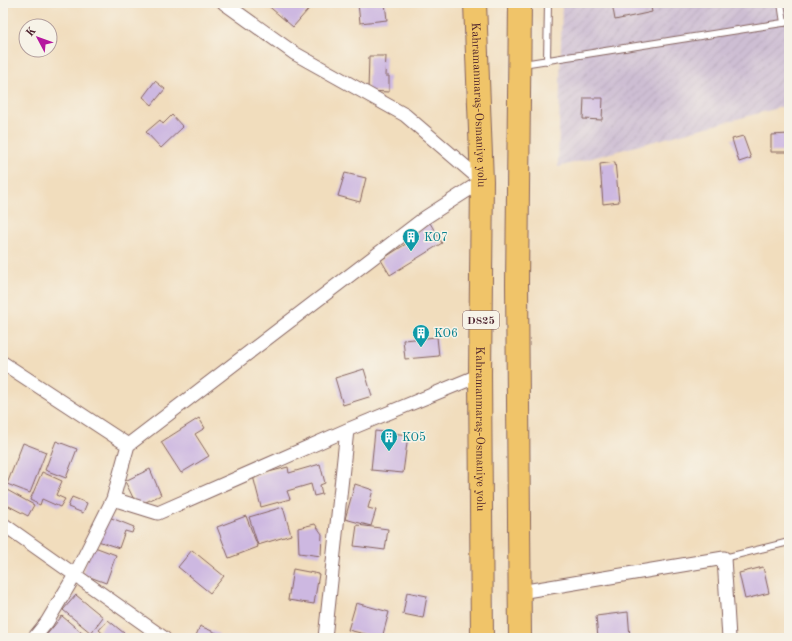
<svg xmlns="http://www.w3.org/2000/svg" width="792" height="641" viewBox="0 0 792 641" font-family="'Old Standard TT',serif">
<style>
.industrial{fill:url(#industrial-furrows)}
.building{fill:#cdb8e1}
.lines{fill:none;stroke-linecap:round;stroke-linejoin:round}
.lane-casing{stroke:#84625e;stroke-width:8}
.street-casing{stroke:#84625e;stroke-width:15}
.highway-casing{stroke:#84625e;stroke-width:24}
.lane{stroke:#fff;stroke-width:6}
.street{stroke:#fff;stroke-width:13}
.highway{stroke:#f0c469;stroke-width:22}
.labels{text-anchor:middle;stroke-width:3;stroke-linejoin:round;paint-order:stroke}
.shield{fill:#f7f3e8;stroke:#7e5f64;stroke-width:1}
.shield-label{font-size:11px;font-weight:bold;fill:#4a1f2b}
.street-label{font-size:12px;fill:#4a1f2b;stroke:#f7f3e8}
.culture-label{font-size:12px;fill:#0d838f;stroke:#f7f3e8;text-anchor:start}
</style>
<defs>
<pattern id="industrial-furrows" width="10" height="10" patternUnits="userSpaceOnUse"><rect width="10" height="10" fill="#cdbed3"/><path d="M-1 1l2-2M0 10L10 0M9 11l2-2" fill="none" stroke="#b2a3b5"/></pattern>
</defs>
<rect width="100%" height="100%" fill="#f7f3e8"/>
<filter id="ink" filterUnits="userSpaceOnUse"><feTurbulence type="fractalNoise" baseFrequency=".025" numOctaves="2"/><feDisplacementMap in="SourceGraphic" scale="8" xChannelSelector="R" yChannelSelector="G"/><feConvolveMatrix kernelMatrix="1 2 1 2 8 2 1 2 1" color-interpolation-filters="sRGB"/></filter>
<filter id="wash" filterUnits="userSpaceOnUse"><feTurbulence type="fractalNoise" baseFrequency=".012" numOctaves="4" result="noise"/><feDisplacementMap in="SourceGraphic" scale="16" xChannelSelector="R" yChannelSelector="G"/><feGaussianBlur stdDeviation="0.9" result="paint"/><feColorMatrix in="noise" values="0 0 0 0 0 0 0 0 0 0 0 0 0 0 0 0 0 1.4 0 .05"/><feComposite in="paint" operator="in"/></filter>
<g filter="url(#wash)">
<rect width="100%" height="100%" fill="#f1ddbd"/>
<path class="industrial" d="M 562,3 L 789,3 L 789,105 L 558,167 Z"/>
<g id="blocks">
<path class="building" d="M 265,3 L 314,3 L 293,27 Z
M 358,3 L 385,3 L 387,20 L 360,23 Z
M 612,3 L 650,3 L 652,12 L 615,20 Z
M 369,56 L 386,56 L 385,76 L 389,76 L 389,92 L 368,91 Z
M 155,81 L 165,89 L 152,105 L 143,97 Z
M 584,98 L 603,98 L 602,120 L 583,119 Z
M 172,115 L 183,127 L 161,148 L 146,132 L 160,120 L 163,124 Z
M 789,134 L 789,152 L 771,152 L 771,135 Z
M 743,136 L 751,158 L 739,162 L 732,139 Z
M 615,162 L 619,202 L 603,204 L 600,164 Z
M 345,173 L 366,178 L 360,202 L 338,196 Z
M 430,223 L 442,243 L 390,275 L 381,260 L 415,238 L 413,234 Z
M 437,337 L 439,356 L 405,359 L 403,340 Z
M 364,369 L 372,396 L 343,405 L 335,378 Z
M 199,418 L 205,428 L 195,434 L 209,456 L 181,473 L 161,442 Z
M 375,431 L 408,435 L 403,473 L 371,470 Z
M 56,441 L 77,449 L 66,478 L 45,470 Z
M 23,443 L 46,452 L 30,493 L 7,484 Z
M 320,464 L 325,483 L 320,485 L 322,494 L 314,496 L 311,484 L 287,491 L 290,499 L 261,507 L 253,476 L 288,467 L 289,473 Z
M 150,469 L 161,495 L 137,506 L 125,481 Z
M 42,472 L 62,481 L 56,495 L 65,499 L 60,507 L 42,499 L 40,505 L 30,500 Z
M 355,484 L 373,490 L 368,508 L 376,510 L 371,526 L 345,519 Z
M 7,490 L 34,505 L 28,516 L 3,503 L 3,497 Z
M 72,497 L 87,503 L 83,513 L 68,507 Z
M 283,507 L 291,535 L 258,545 L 249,517 Z
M 246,516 L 258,547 L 229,558 L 217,527 Z
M 109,517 L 134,527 L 132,533 L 125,531 L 119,548 L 98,541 Z
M 315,524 L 322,534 L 321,556 L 299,553 L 298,528 Z
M 357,525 L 388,529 L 385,550 L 354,546 Z
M 92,546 L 116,555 L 106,583 L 82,574 Z
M 192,550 L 224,576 L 210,593 L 178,567 Z
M 763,567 L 769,593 L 745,599 L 739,573 Z
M 293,569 L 319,574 L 314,604 L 288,600 Z
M 407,592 L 427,596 L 423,618 L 403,614 Z
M 76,595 L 103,617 L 91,633 L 63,610 Z
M 356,603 L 389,612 L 382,638 L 348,630 Z
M 628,612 L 630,638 L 598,638 L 596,616 Z
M 62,616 L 88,638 L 44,638 Z
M 108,620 L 130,638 L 108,638 L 99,630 Z
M 200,626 L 219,634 L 217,638 L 195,638 Z"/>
</g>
</g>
<g filter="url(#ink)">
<use href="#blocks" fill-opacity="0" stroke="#84625e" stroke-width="1"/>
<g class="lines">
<defs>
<path id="lane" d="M 781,3 L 784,23
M 547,61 L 548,3
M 523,64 L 789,22
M 724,558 L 789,542"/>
<path id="street" d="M 3,363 L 128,445 L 426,217 L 482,181 L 405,115 L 294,53 L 224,3
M 113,499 L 158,513 L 347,430 L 480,375
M 3,524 L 164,638
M 520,592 L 724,558 L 729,638
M 34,638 L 47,622 L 75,575 L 113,499 L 128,445
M 325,638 L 347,430"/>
<g id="highway">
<path id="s1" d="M 475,3 L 482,181 L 480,375 L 482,638"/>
<path d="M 520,638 L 517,284 L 520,3"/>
</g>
</defs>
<use href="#lane" class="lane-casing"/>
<use href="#street" class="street-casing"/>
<use href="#highway" class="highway-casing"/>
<use href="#lane" class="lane"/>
<use href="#street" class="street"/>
<use href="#highway" class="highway"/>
</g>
</g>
<defs>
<symbol id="building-pin" viewBox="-11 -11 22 30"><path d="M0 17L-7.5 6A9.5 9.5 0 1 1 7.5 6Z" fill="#0f9aa8" stroke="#f7f3e8"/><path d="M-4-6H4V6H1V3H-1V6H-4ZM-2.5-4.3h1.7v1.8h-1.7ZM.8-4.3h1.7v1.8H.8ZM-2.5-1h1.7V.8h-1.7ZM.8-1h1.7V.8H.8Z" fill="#fff"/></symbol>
</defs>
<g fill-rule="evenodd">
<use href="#building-pin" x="401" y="227" width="20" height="27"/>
<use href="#building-pin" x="411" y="323" width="20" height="27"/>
<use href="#building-pin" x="379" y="427" width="20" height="27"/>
</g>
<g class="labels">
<rect class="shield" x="463" y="311" width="36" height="18" rx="3"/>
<g class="shield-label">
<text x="481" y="324">D825</text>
</g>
<g class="street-label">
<text dy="4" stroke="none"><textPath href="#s1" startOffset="102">Kahramanmaraş-Osmaniye yolu</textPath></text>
<text dy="4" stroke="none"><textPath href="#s1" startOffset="426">Kahramanmaraş-Osmaniye yolu</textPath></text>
</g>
<g class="culture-label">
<text x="424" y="241">KO7</text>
<text x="434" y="337">KO6</text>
<text x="402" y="441">KO5</text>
</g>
</g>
<rect width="792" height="641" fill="none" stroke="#f7f3e8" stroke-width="16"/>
<g transform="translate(38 38) rotate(311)"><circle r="19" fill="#f7f3e8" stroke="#b29e9c"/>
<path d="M0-3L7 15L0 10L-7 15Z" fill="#b5179e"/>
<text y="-6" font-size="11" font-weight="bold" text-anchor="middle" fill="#4a1f2b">K</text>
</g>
</svg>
